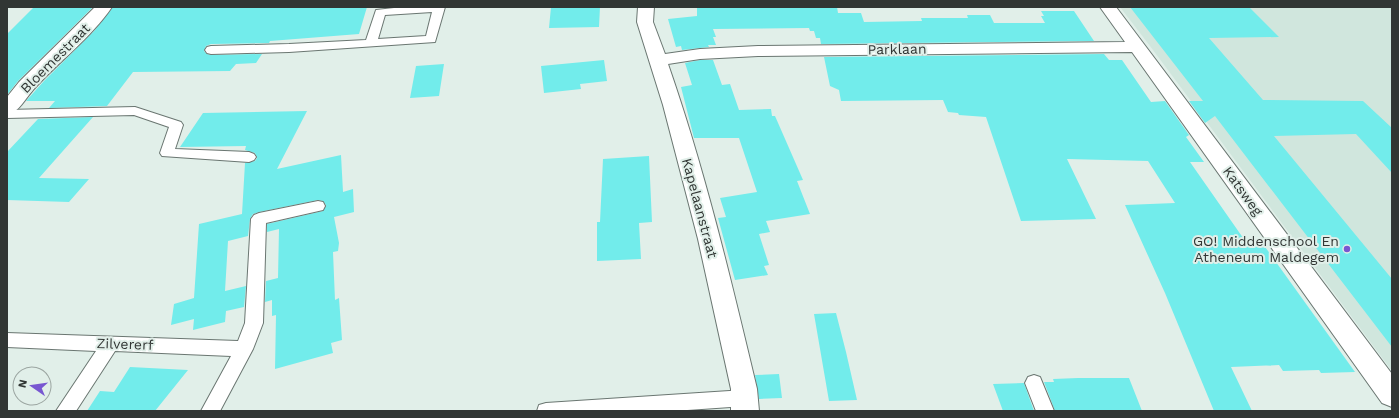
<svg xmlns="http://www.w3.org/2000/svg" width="1399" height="418" viewBox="0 0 1399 418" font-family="'Work Sans',sans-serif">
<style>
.built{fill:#d0e6dd}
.building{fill:#72eceb}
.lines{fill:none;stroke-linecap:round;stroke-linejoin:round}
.lane-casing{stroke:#6a7671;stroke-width:2}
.street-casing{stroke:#6a7671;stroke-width:2}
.lane{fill:#fff;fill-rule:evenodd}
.street{fill:#fff;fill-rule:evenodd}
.poi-dot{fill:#7857d1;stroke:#e1efe9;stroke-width:1.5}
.labels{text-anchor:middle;stroke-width:4;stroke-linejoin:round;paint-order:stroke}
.street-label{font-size:14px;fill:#313634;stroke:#e1efe9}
.poi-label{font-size:14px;fill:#313634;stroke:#e1efe9;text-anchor:end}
</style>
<rect width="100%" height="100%" fill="#e1efe9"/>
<path class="built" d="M 1120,7 L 1392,7 L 1392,371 L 1150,46 Z"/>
<path class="building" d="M 34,7 L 93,7 L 18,81 L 7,95 L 7,34 Z
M 113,7 L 367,7 L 359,34 L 270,41 L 269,43 L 211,44 L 206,46 L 204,51 L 207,54 L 211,55 L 262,54 L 256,63 L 236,64 L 230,71 L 133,72 L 107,106 L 49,108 L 55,101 L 26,101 L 44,81 L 95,30 Z
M 551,7 L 600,7 L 599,27 L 549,28 Z
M 697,7 L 837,7 L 838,13 L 861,13 L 864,22 L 922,21 L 921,18 L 968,18 L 967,15 L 990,15 L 994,23 L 1045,23 L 1041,16 L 1044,16 L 1041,11 L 1074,11 L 1094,41 L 821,44 L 820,38 L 816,38 L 814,31 L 810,31 L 809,28 L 713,29 L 716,37 L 713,37 L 716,45 L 708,45 L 709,47 L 682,50 L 681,46 L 676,47 L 668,19 L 697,16 Z
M 1130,7 L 1249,7 L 1279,37 L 1209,38 L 1263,100 L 1363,101 L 1392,128 L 1392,173 L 1356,134 L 1274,136 L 1392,279 L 1392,347 L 1215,116 L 1205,123 L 1189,101 L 1203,101 Z
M 1104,54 L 1109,60 L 1122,60 L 1151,102 L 1165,101 L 1189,135 L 1186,137 L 1204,162 L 1190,162 L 1248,245 L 1263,244 L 1355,372 L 1321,373 L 1319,370 L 1283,371 L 1279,365 L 1231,367 L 1252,411 L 1214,411 L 1165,293 L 1125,205 L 1175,203 L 1148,161 L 1067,159 L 1096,219 L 1021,221 L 986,117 L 959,115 L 958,113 L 948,112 L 943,100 L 841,101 L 839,90 L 830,86 L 824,57 Z
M 604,60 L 607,81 L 580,84 L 581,89 L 544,93 L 541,66 Z
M 700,60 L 713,60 L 722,85 L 730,84 L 739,110 L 771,109 L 772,116 L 775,116 L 803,180 L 797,181 L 810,214 L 766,221 L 770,232 L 759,234 L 769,265 L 764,266 L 768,275 L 735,280 L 718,218 L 726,217 L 720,198 L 757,192 L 739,138 L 694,138 L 681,87 L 692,85 L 685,63 Z
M 444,64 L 439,96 L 410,98 L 416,66 Z
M 307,111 L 277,169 L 341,155 L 343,192 L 353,189 L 354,212 L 334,217 L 339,243 L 338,251 L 333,252 L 335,300 L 339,298 L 342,340 L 331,343 L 333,353 L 275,369 L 276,315 L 272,316 L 272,300 L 265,302 L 266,281 L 278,278 L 279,229 L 267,232 L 267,224 L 323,211 L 326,205 L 323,201 L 318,200 L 259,212 L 253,214 L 250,219 L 248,236 L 228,241 L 225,291 L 246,286 L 244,307 L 226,311 L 225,322 L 193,330 L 194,319 L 171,325 L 174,304 L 194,298 L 199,224 L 242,214 L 245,163 L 255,161 L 257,158 L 255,153 L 245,150 L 246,146 L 180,147 L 203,113 Z
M 93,117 L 39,178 L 89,179 L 69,202 L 7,200 L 7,152 L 38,119 Z
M 649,156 L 652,222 L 639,223 L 641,259 L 597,261 L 597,222 L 600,222 L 603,159 Z
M 836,313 L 846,352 L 857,400 L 829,401 L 814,314 Z
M 130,367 L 188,370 L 155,411 L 87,411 L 100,391 L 114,392 Z
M 779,374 L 782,398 L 759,399 L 755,375 Z
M 1078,378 L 1129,378 L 1142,411 L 1055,411 L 1044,382 L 1054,382 L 1053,379 Z
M 1024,383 L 1034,411 L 1003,411 L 993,384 Z"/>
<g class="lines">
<defs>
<path id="lane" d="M 403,7 L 445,7 L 435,42 L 289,52 L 211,54 L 207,53 L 205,50 L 207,47 L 211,46 L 289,44 L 366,40 L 376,10 ZM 432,12 L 426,36 L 378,39 L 385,15 Z
M 135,107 L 181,122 L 183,125 L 175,149 L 249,152 L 254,154 L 256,157 L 254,160 L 249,162 L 162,156 L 160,153 L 169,127 L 134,115 L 7,118 L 7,110 Z
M 318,201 L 323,202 L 325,206 L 323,210 L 266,223 L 263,323 L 253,349 L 220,411 L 201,411 L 231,356 L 115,351 L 76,411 L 56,411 L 96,351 L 7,347 L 7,333 L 238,341 L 245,323 L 251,219 L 254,215 L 259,213 Z
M 1034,375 L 1040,377 L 1054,411 L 1036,411 L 1025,383 L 1028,377 Z
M 745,390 L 752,392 L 754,398 L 752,404 L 745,406 L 673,411 L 537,411 L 539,405 L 546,403 Z"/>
<path id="street" d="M 95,7 L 112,7 C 91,38 58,62 33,90 C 25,99 19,112 7,115 L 7,97 L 19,82 Z
M 638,7 L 654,7 L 653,22 L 665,54 L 700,49 L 758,46 L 1125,42 L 1100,7 L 1116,7 L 1392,374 L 1392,407 L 1382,403 L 1132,52 L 758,56 L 700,59 L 668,64 C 705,170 731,280 757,389 L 759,411 L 731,411 L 731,389 L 698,239 L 663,105 L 637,22 Z"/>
</defs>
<use href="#lane" class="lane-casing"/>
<use href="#street" class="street-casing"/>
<use href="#lane" class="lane"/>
<use href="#street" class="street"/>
</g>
<circle class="poi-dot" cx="1347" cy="249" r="4"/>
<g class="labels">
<g class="street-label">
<text transform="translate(897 49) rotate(-1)" y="5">Parklaan</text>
<text transform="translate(55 58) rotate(-45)" y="5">Bloemestraat</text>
<text transform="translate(1243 191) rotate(54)" y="5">Katsweg</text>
<text transform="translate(700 208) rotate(75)" y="5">Kapelaanstraat</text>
<text transform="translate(125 344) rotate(2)" y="5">Zilvererf</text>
</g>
<g class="poi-label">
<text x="1339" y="246">GO! Middenschool En<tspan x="1339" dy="16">Atheneum Maldegem</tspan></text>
</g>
</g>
<rect width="1399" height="418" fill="none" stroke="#313634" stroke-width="16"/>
<g transform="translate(32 386) rotate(283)"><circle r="19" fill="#e1efe9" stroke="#9ba5a1"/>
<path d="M0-3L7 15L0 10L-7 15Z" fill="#7857d1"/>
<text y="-6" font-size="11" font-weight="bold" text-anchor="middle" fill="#313634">N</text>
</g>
</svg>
